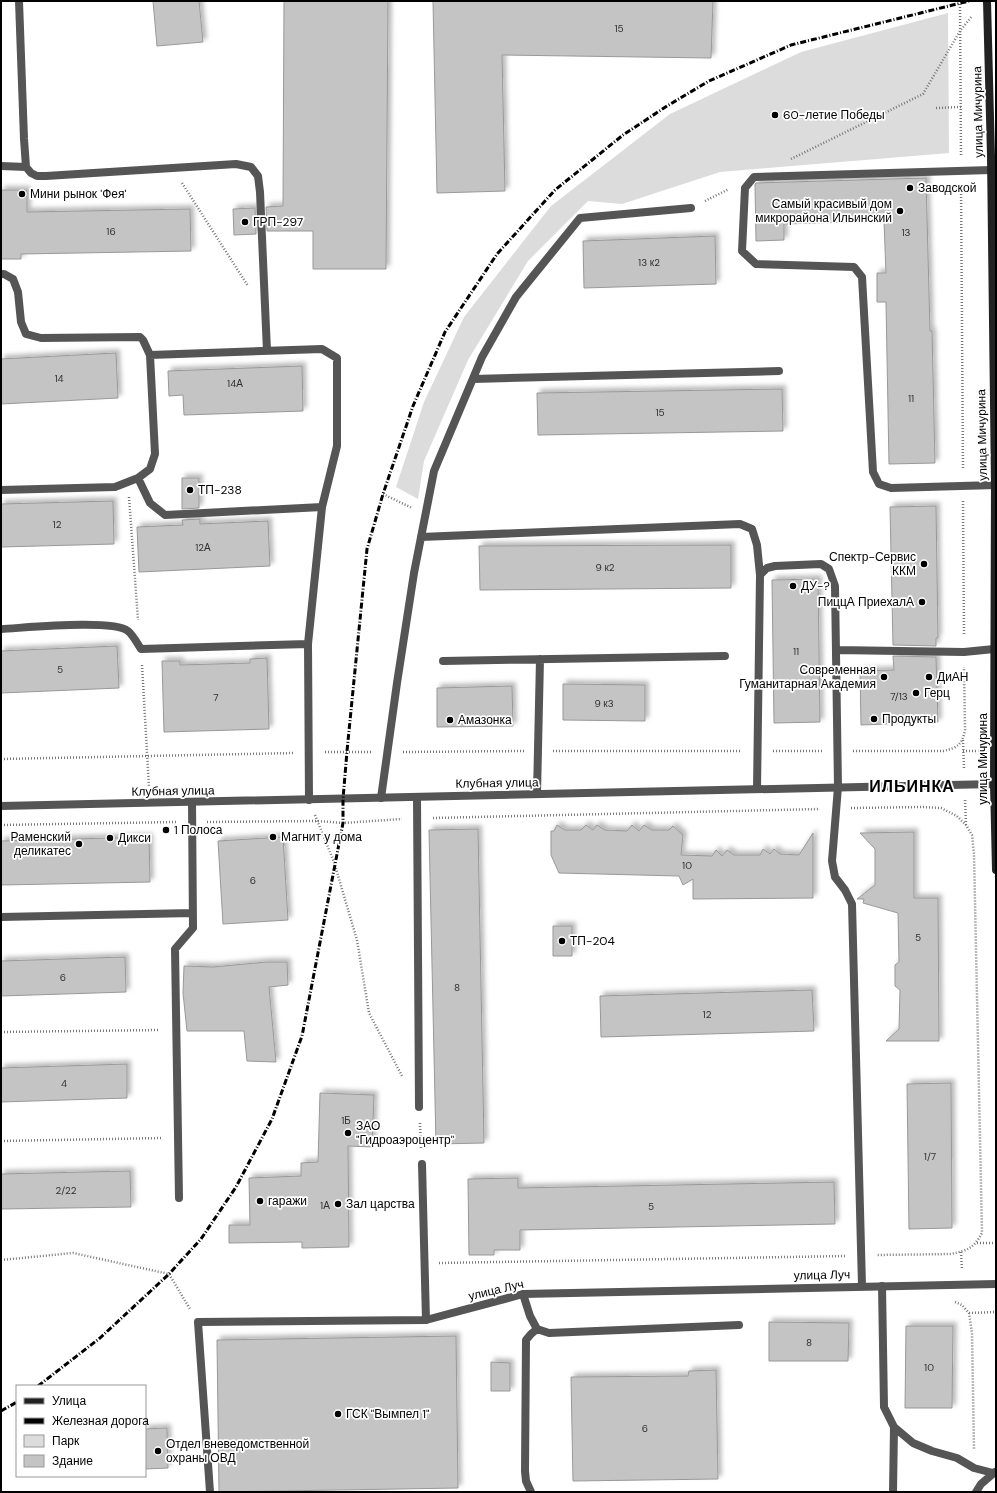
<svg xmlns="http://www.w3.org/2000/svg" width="997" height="1493" viewBox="0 0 997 1493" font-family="'DM Sans',sans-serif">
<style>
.green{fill:#dcdcdc}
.building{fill:#c4c4c4;stroke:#999;filter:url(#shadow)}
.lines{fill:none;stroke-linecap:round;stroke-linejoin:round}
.path{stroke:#777;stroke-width:2.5;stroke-dasharray:1 2;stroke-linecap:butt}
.lane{stroke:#555;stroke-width:8}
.street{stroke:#555;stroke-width:8}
.secondary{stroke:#222;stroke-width:8}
.rail{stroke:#000;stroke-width:3;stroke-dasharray:6 2 1 2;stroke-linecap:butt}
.poi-dot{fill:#000;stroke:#fff;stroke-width:1.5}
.labels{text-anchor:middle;stroke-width:3.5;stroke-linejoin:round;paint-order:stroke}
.number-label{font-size:10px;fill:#313131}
.street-label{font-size:12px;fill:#000;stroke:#fff}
.poi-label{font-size:12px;fill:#000;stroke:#fff;text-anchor:start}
.district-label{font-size:16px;font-weight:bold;letter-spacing:1px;fill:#000;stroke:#fff}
</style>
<defs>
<filter id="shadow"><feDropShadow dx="3.5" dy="-3.5" stdDeviation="2" flood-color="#0004"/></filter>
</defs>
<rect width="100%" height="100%" fill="#fff"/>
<path class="green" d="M 948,13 L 949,153 L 720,172 L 622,204 L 588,201 L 528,261 L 468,360 L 424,461 L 418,499 L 396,487 L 424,402 L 464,317 L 551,206 L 670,114 L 801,52 Z"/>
<path class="building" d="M 153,1 L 199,1 L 203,42 L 157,46 Z
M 284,1 L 388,1 L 386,269 L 313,269 L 313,231 L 267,231 L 266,207 L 283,206 Z
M 433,1 L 713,1 L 711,58 L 502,55 L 505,191 L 437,193 Z
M 926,178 L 930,331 L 932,331 L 935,463 L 889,464 L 886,302 L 877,302 L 877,273 L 886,273 L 884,221 L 784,224 L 784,240 L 756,241 L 755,184 L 756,183 Z
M 1,190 L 27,190 L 27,212 L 190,209 L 191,251 L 21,254 L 21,259 L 1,259 Z
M 255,208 L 256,234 L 234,235 L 233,209 Z
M 715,236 L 716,284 L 584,288 L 583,241 Z
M 116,353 L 118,398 L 1,404 L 1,359 Z
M 302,366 L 303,411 L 184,415 L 183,395 L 169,396 L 168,371 Z
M 782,389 L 783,431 L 538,435 L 537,393 Z
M 182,478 L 199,478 L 199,508 L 182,509 Z
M 113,501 L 114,544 L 1,547 L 1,504 Z
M 936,506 L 938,638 L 936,638 L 936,646 L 893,645 L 890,507 Z
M 200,519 L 200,524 L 268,521 L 270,566 L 139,572 L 137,527 L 183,525 L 182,520 Z
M 731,545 L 731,588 L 480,590 L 479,546 Z
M 818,579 L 820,722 L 774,723 L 772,580 Z
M 117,646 L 119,688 L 1,693 L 1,651 Z
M 893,656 L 936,657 L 938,722 L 861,725 L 860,671 L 894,670 Z
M 267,658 L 269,729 L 164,732 L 162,661 L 180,661 L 180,665 L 250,663 L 250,659 Z
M 563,684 L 645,685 L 645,721 L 563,720 Z
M 512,686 L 513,726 L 437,727 L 437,688 Z
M 557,825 L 565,830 L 581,830 L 586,825 L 593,830 L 597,825 L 605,830 L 627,831 L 632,825 L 639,831 L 644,825 L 652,830 L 669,830 L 673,826 L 683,835 L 681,855 L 712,856 L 716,850 L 722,856 L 727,850 L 734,855 L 760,855 L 763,849 L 770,854 L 774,849 L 780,854 L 799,855 L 813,833 L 813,898 L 693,899 L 693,879 L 683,885 L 679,876 L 559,873 L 551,855 L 551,831 L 554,831 Z
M 478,829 L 484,1143 L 436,1144 L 429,830 Z
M 914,832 L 914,898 L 938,898 L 939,1041 L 886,1041 L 899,1029 L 900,990 L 895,986 L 895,965 L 899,962 L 898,913 L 863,903 L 864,899 L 857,899 L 875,885 L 875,849 L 860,833 Z
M 149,837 L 150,882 L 1,885 L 1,841 Z
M 283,837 L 288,920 L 223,924 L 218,841 Z
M 553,926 L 572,926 L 572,956 L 553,956 Z
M 125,957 L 126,992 L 1,996 L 1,961 Z
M 267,962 L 287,962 L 288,985 L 269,987 L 276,1062 L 247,1061 L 244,1031 L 187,1031 L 183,993 L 184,966 L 213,967 Z
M 812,990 L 814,1031 L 601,1037 L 600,996 Z
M 127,1064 L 127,1098 L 1,1102 L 1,1068 Z
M 951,1083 L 952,1228 L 909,1229 L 907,1084 Z
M 320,1093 L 374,1095 L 372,1147 L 348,1146 L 349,1247 L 302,1248 L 302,1242 L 229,1243 L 229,1225 L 250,1225 L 249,1178 L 301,1176 L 301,1163 L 318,1162 Z
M 130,1171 L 131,1207 L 1,1209 L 1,1174 Z
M 518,1178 L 518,1188 L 834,1182 L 835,1224 L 520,1230 L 520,1250 L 494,1250 L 494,1255 L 469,1255 L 468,1179 Z
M 769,1322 L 849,1323 L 848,1361 L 769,1361 Z
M 906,1326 L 953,1326 L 952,1408 L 905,1408 Z
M 456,1336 L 458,1488 L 219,1492 L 217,1340 Z
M 491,1362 L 510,1363 L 510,1391 L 491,1391 Z
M 716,1370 L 718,1479 L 573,1481 L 571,1377 L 688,1376 L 689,1371 Z
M 167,1428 L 168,1468 L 145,1469 L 145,1429 Z"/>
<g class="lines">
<path class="path" d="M 960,1 L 961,156
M 936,108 L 961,107
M 791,159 L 923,94 L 960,31 L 972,16
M 182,183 L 248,286
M 961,185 L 963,470
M 705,201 L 729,189
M 383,494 L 412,508
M 129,497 L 138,620
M 963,501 L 964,636
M 142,665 L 149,787
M 963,740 L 964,769
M 553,751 L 742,751
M 773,751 L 822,751
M 853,751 L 944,751 C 958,747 962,745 965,730 L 964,667
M 963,751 L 979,751
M 325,752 L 372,752
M 403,752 L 524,751
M 1,759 L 294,753
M 965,800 L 966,825
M 851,808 L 923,807 L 941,808 L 957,816 L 966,825 L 972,835 L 974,854 L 982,1233 C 973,1249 968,1250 951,1254 L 877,1255
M 315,815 L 334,862 L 357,940 L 369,1013 L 402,1076
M 433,818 L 820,809
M 207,822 L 317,821 L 343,823 L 402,819
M 1,825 L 176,822
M 1,1032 L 160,1030
M 420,1123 L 421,1149
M 1,1141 L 162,1138
M 977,1243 L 996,1243
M 961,1252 L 962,1270
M 1,1260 L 73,1253 L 169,1274 L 190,1309
M 439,1263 L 846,1256
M 955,1302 L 962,1305 L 969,1313 L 972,1333 L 974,1449
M 969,1313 L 996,1312"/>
<path class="lane" d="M 19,1 L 24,139 L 26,167 L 31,173 L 37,176 L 46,176 L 236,164 L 251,167 L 258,176 L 260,192 L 267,351
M 1,166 L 26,167
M 991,170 L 754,177 L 745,188 L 742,251 L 756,264 L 854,267 L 862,277 L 873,472 L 879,484 L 891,488 L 996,485
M 1,274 L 4,274 L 13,279 L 18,292 L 21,322 L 26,334 L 41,338 L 140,337 L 143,340 L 150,355 L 155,454 L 150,469 L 138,478 L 115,487 L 1,490
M 150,355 L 322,349 L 337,358 L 337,446 L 322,507 L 308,644 L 309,800
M 473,379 L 779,371
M 138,478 L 150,503 L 165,515 L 322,507
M 421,537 L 740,524 L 752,529 L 757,545 L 760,575
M 1,629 C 24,628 113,619 128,631 C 133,635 137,643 141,649 L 308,644
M 836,650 L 964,652 L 994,649
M 443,661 L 725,656
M 757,789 L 760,575 L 767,568 L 775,566 L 821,564 L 829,569 L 835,586 L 838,787 L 832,861 L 835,877 L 845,890 L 852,904 L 862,1286
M 537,794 L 540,659
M 417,797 L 419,1107
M 381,798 L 397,683 L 414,573 L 434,471 L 482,357 L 516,297 L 580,218 L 691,208
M 1,917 L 193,913
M 422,1164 L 426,1320
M 179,1198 L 175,949 L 193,928 L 192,802
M 882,1286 L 884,1407 L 894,1427 L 913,1443 L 932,1451 L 957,1458 L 974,1468 L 993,1473
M 523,1294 L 530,1316 L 537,1329 L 549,1333 L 739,1325
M 531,1492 L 526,1481 L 525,1471 L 526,1340 L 531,1334 L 537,1329
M 893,1492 L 894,1427
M 976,1492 L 981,1484 L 995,1472"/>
<path class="street" d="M 1,806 L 994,784
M 210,1492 L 198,1322 L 426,1320 L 523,1294 L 996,1284"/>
<path class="secondary" d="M 987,1 L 991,156 L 995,486 L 994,784 L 996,870"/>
<path class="rail" d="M 38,1386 L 100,1338 L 169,1274 L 201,1239 L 236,1187 L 272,1119 L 302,1036 L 343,823 L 343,799 L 347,751 L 367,549 L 383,494 L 413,406 L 445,332 L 497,254 L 555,190 L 623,135 L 667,106 L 709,81 L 791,45 L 969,1
M 1,1411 L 17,1402"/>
</g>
<g class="poi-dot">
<circle cx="775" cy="115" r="4"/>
<circle cx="910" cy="188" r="4"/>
<circle cx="22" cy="194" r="4"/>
<circle cx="900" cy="211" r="4"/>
<circle cx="245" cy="222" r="4"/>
<circle cx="190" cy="490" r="4"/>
<circle cx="924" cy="564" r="4"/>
<circle cx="793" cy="586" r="4"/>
<circle cx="922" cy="602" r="4"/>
<circle cx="884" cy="677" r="4"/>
<circle cx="929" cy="677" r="4"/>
<circle cx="916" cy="693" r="4"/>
<circle cx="874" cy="719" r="4"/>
<circle cx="450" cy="720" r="4"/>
<circle cx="166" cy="830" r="4"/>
<circle cx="273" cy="837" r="4"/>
<circle cx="110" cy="838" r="4"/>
<circle cx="79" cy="844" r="4"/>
<circle cx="562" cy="941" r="4"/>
<circle cx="348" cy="1133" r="4"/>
<circle cx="260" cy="1201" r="4"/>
<circle cx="338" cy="1204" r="4"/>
<circle cx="338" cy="1414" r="4"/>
<circle cx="158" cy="1451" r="4"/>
</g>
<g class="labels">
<g class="number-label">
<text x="619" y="32">15</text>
<text x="111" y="235">16</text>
<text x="906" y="236">13</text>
<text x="649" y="266">13 к2</text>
<text x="59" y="382">14</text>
<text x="235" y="387">14А</text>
<text x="911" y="402">11</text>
<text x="660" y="416">15</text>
<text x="57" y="528">12</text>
<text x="203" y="551">12А</text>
<text x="605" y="571">9 к2</text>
<text x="796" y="655">11</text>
<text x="60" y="673">5</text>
<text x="899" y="700">7/13</text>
<text x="216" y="701">7</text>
<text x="604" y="707">9 к3</text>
<text x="687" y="869">10</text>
<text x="253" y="884">6</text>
<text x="918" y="941">5</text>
<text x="63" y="981">6</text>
<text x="457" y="991">8</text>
<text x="707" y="1018">12</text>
<text x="64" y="1087">4</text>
<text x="346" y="1124">1Б</text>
<text x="930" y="1160">1/7</text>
<text x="66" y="1194">2/22</text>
<text x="325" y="1209">1А</text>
<text x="651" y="1210">5</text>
<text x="809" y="1346">8</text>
<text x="929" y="1371">10</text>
<text x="645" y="1432">6</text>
</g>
<g class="street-label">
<text transform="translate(978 112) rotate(-91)" y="4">улица Мичурина</text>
<text transform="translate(982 435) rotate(-91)" y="4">улица Мичурина</text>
<text transform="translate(983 759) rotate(-90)" y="4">улица Мичурина</text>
<text transform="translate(497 783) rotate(-1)" y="4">Клубная улица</text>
<text transform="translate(173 791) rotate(-1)" y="4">Клубная улица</text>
<text transform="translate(822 1275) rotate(-1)" y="4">улица Луч</text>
<text transform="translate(496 1290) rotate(-13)" y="4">улица Луч</text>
</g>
<g class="poi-label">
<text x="783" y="119">60-летие Победы</text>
<text x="918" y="192">Заводской</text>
<text x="30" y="198">Мини рынок 'Фея'</text>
<text x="892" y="208" text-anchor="end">Самый красивый дом<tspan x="892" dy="14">микрорайона Ильинский</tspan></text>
<text x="253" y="226">ГРП-297</text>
<text x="198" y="494">ТП-238</text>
<text x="916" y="561" text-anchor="end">Спектр-Сервис<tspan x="916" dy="14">ККМ</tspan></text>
<text x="801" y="590">ДУ-?</text>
<text x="914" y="606" text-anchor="end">ПиццА ПриехалА</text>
<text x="876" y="674" text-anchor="end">Современная<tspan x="876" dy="14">Гуманитарная Академия</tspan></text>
<text x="937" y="681">ДиАН</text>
<text x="924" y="697">Герц</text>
<text x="882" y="723">Продукты</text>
<text x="458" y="724">Амазонка</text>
<text x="174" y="834">1 Полоса</text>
<text x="71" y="841" text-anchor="end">Раменский<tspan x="71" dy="14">деликатес</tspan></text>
<text x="281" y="841">Магнит у дома</text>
<text x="118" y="842">Дикси</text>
<text x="570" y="945">ТП-204</text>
<text x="356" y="1130">ЗАО<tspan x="356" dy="14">"Гидроаэроцентр"</tspan></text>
<text x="268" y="1205">гаражи</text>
<text x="346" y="1208">Зал царства</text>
<text x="346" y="1418">ГСК "Вымпел 1"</text>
<text x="166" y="1448">Отдел вневедомственной<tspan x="166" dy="14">охраны ОВД</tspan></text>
</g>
<g class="district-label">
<text x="912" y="792">ИЛЬИНКА</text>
</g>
</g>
<rect width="997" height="1493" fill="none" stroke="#000000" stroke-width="4"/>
<rect x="16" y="1385" width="130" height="92" fill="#ffffff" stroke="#999999"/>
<rect x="24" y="1398" width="20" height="6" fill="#222222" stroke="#999999"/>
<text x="52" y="1405" font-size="12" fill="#000000">Улица</text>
<rect x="24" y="1418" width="20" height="6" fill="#000000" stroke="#999999"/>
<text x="52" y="1425" font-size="12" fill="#000000">Железная дорога</text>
<rect x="24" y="1435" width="20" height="12" fill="#dcdcdc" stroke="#999999"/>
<text x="52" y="1445" font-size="12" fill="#000000">Парк</text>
<rect x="24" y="1455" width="20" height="12" fill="#c4c4c4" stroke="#999999"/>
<text x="52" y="1465" font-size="12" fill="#000000">Здание</text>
</svg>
